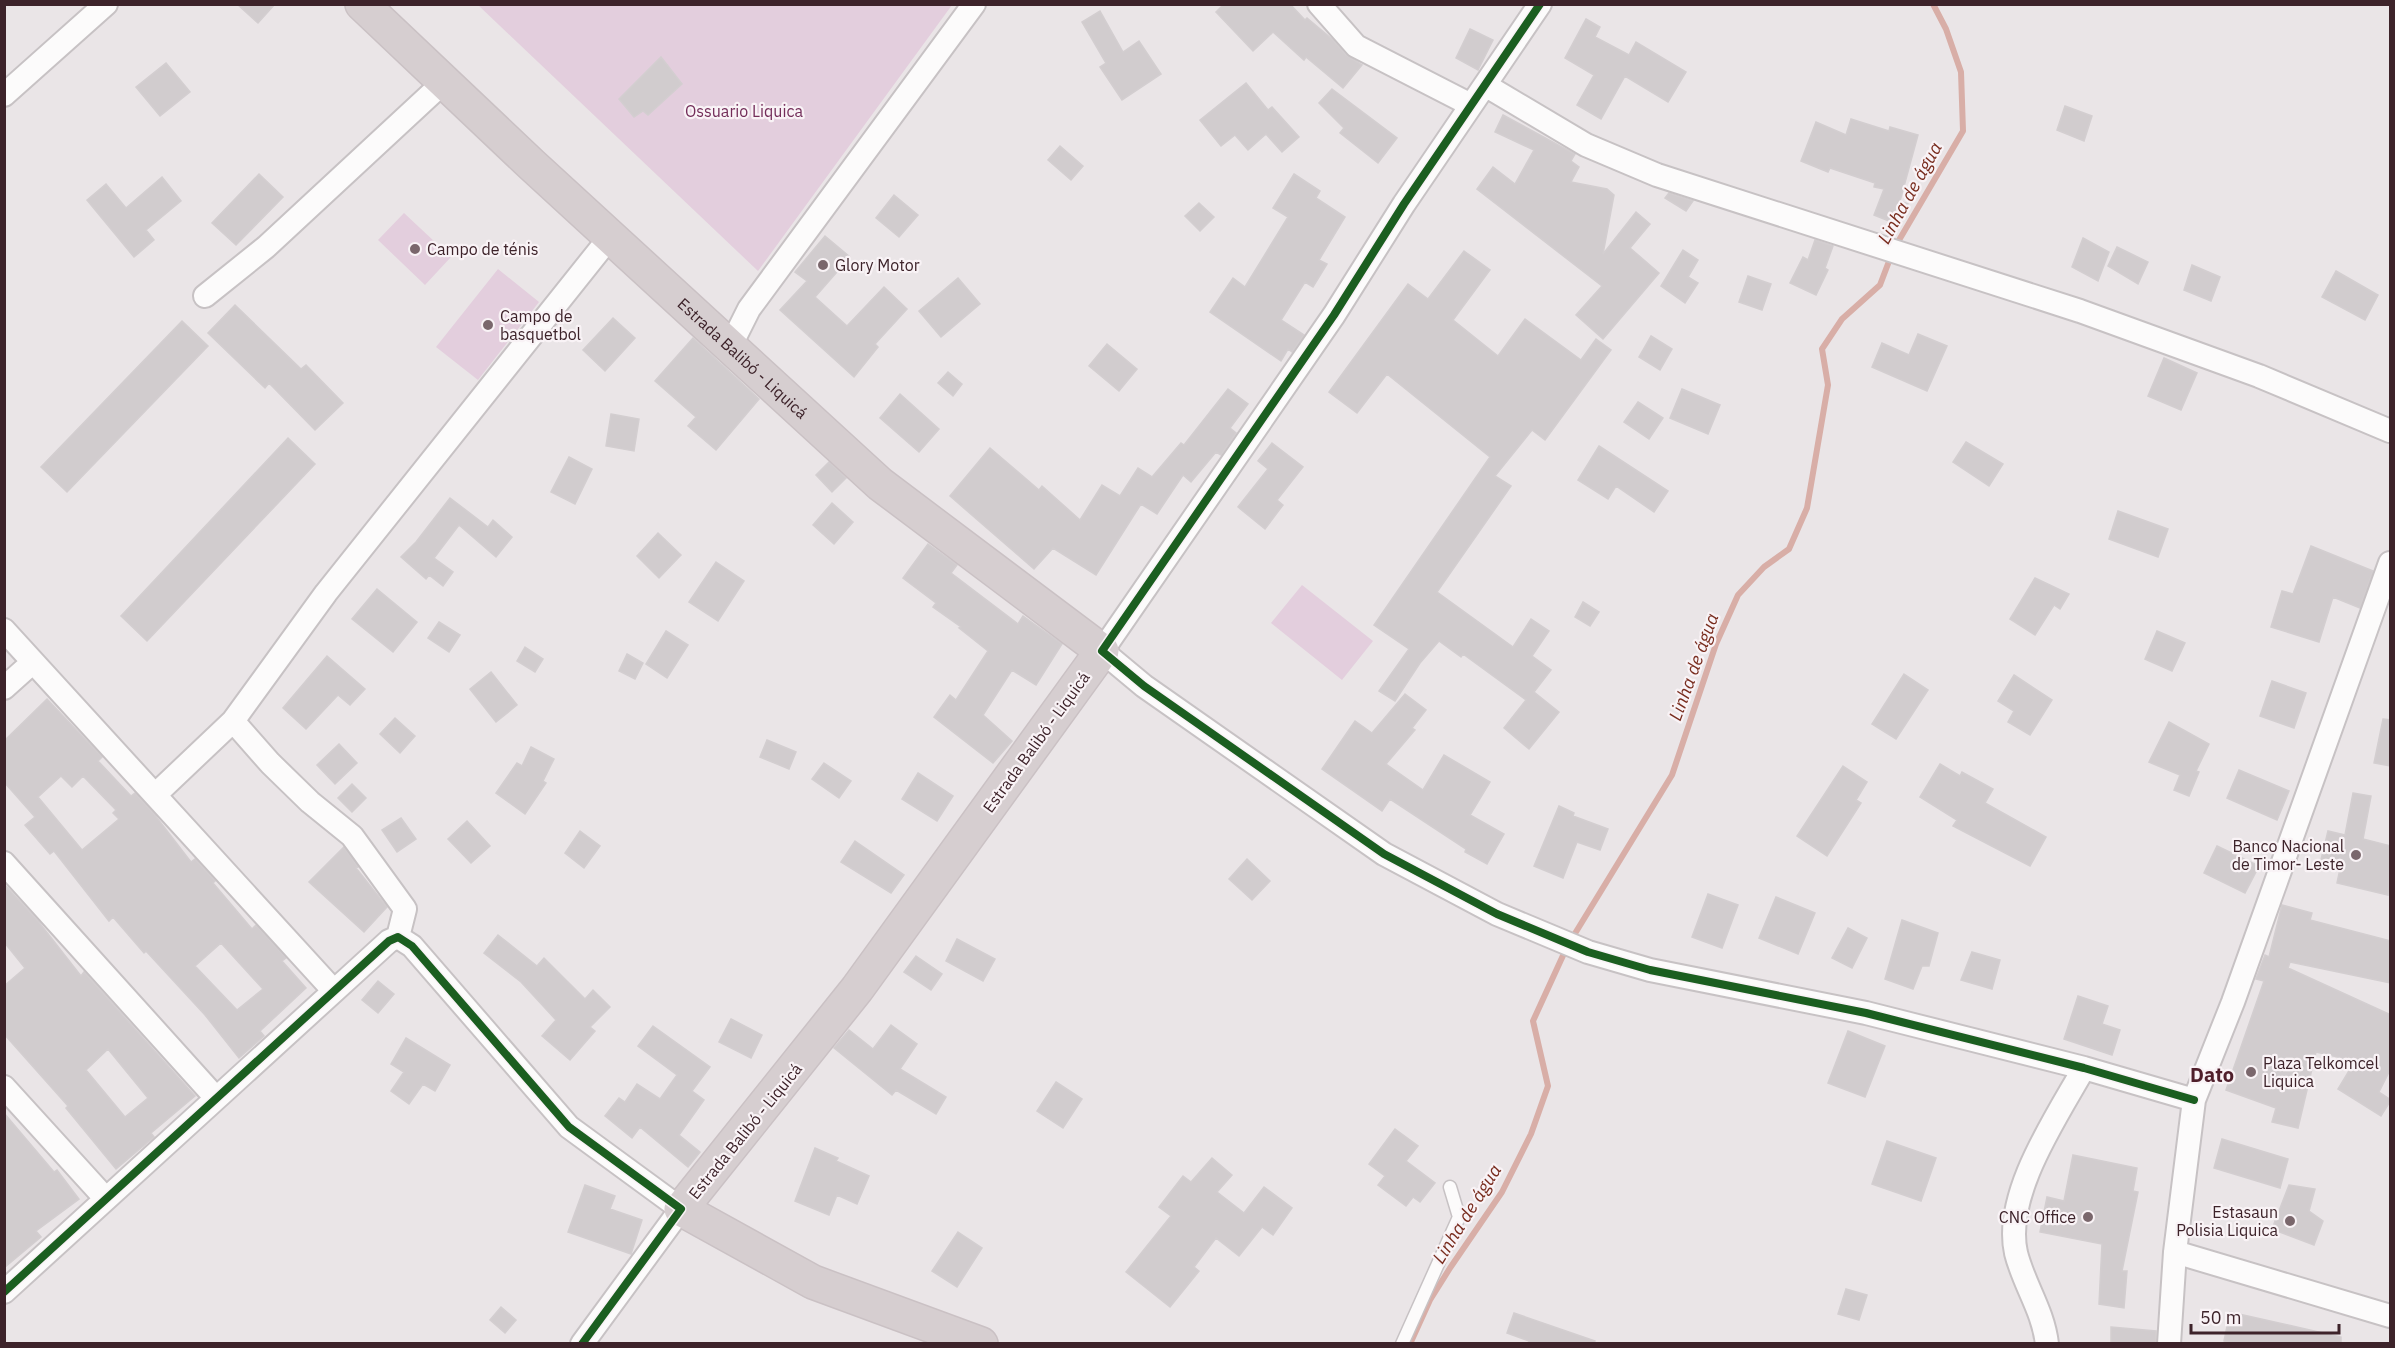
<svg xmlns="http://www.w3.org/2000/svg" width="2395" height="1348" viewBox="0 0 2395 1348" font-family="'IBM Plex Sans',sans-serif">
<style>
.green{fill:#e3cedd}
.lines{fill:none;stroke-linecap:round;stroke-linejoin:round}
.stream{stroke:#d8aea7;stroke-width:6}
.building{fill:#d1ccce;stroke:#d3ced0;stroke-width:1.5;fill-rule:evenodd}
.lane-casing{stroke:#c7c2c4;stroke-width:15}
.street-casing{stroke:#c7c2c4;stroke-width:26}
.primary-casing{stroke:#cac1c4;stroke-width:36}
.lane{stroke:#fcfbfb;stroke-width:12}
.street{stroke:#fcfbfb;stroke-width:22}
.primary{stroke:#d6ced0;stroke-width:33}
.cycleway-casing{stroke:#f9f3f6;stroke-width:11}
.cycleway{stroke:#1b5e20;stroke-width:8}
.poi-dot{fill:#7a676c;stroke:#f9f3f6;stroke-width:2}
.labels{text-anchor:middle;stroke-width:4.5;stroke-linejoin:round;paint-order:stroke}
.park-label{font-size:16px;fill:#732d59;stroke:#f9f3f6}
.poi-label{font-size:16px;fill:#3d232a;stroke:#f9f3f6;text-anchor:start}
.street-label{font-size:16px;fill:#3d232a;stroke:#f9f3f6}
.water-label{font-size:18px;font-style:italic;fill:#782c1e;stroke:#f9f3f6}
.quarter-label{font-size:20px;font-weight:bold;fill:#4f1f2b;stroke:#f9f3f6}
</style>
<rect width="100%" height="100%" fill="#eae5e7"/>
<path class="green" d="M 478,5 L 952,5 L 758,271 Z
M 404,213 L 451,257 L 425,285 L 378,240 Z
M 498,269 L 539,302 L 478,380 L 436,347 Z
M 1302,585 L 1373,641 L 1342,680 L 1271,623 Z"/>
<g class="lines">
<path class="stream" d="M 1895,247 L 1963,131 L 1961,72 L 1946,29 L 1933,4
M 1571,940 L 1672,775 L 1716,644 L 1738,595 L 1764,567 L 1789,549 L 1807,508 L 1828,385 L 1822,349 L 1842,319 L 1880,285 L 1891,256
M 1410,1344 L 1430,1300 L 1450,1268 L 1502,1192 L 1531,1134 L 1548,1086 L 1533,1021 L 1566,949"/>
</g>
<path class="building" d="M 237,4 L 275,4 L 258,23 Z
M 1224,4 L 1290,4 L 1305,20 L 1307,18 L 1332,39 L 1346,55 L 1362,65 L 1343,88 L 1306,57 L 1304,60 L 1273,32 L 1253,51 L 1216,12 Z
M 1100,11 L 1123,52 L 1139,41 L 1161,74 L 1122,100 L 1100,67 L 1106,63 L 1082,22 Z
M 1586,19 L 1600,27 L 1595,37 L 1629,55 L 1636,42 L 1686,72 L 1668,102 L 1625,76 L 1601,119 L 1577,105 L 1594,75 L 1565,58 Z
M 1470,29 L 1493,40 L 1478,70 L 1456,58 Z
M 661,57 L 682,84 L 648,115 L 643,111 L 634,117 L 619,99 Z
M 166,63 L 190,92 L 160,116 L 136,87 Z
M 1246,83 L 1268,110 L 1272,107 L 1299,137 L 1282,152 L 1266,134 L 1248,150 L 1235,135 L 1221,146 L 1200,120 Z
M 1332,89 L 1397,138 L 1378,163 L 1340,133 L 1344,128 L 1319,103 Z
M 2065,106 L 2092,116 L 2084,141 L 2057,130 Z
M 1503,115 L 1575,154 L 1571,161 L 1579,167 L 1571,182 L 1607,189 L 1614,195 L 1603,254 L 1636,212 L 1650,224 L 1630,248 L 1659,273 L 1603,339 L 1576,315 L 1602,286 L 1477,189 L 1493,167 L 1515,184 L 1534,150 L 1495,132 Z
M 1851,119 L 1889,131 L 1890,127 L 1918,135 L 1900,201 L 1908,204 L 1899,225 L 1874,215 L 1884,189 L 1874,187 L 1875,183 L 1830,168 L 1828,172 L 1801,161 L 1816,122 L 1846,135 Z
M 1060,146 L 1083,166 L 1071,180 L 1048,160 Z
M 259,174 L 283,197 L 236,245 L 212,223 Z
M 1294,174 L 1320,191 L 1316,198 L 1345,217 L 1319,260 L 1327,264 L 1313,287 L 1305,282 L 1281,320 L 1304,335 L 1292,352 L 1288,349 L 1281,361 L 1210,312 L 1233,278 L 1245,287 L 1288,217 L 1273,208 Z
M 162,177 L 181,201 L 146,230 L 154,240 L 134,257 L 87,200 L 106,184 L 126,208 Z
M 1669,193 L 1693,201 L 1686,211 L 1665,198 Z
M 894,195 L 918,215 L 899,237 L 876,218 Z
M 1199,203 L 1214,217 L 1200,231 L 1185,216 Z
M 825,236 L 850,257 L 815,297 L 847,326 L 884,287 L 907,309 L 875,344 L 878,347 L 854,377 L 780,310 L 807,281 L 795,272 Z
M 2083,238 L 2109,252 L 2098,281 L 2072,267 Z
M 1815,240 L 1833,246 L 1825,268 L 1828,270 L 1816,295 L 1790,283 L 1803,257 L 1808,260 Z
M 2117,247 L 2148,262 L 2138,284 L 2108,266 Z
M 1683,250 L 1698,260 L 1688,277 L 1698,283 L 1685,303 L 1661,286 Z
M 1464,251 L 1490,270 L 1453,320 L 1498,356 L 1525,319 L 1581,360 L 1596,339 L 1611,350 L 1545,440 L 1532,430 L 1495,476 L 1511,486 L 1437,592 L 1513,647 L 1531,619 L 1549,631 L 1532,656 L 1551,670 L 1534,692 L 1559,712 L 1529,749 L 1504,728 L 1526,700 L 1463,654 L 1461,657 L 1439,641 L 1420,663 L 1395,701 L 1379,691 L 1409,649 L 1374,625 L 1490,457 L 1387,374 L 1357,413 L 1329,392 L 1408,284 L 1428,299 Z
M 2192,265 L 2220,277 L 2211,301 L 2184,290 Z
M 2336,271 L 2378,295 L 2365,320 L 2322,297 Z
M 1748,276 L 1771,284 L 1762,310 L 1739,302 Z
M 958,278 L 980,304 L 941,337 L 919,311 Z
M 235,305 L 301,369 L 306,365 L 343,403 L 315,430 L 269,383 L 265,388 L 208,333 Z
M 613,318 L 635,338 L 605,371 L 583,350 Z
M 182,321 L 208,346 L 67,492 L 41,467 Z
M 1918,334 L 1947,346 L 1927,391 L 1872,367 L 1882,343 L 1909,355 Z
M 1651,336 L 1672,349 L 1660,370 L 1639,357 Z
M 693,338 L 759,399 L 716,450 L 688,426 L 696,417 L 655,381 Z
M 1107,344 L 1137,369 L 1119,391 L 1089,366 Z
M 2164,358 L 2197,373 L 2181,410 L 2148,396 Z
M 948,372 L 962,384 L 953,396 L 938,383 Z
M 1228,389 L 1248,404 L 1230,428 L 1236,433 L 1221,455 L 1216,452 L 1191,482 L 1183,475 L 1157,514 L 1141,504 L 1096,575 L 1053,548 L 1034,569 L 950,496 L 990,448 L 1039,490 L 1042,486 L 1080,520 L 1102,485 L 1120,496 L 1138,468 L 1152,477 L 1181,443 L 1184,445 Z
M 1682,389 L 1720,405 L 1708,434 L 1670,418 Z
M 900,394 L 939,429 L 919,452 L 880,418 Z
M 1638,402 L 1663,418 L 1649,439 L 1624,422 Z
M 611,414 L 639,419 L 634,451 L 606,446 Z
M 288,438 L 315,464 L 147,641 L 121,616 Z
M 1966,442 L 2003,464 L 1989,486 L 1953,462 Z
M 1272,443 L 1303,467 L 1277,500 L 1283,505 L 1265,529 L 1238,507 L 1268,469 L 1258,461 Z
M 1599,446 L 1668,491 L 1654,512 L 1616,486 L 1608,499 L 1578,480 Z
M 569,457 L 592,469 L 575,504 L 551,492 Z
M 829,462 L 846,478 L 832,492 L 816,475 Z
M 450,498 L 488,527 L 493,520 L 512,537 L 496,557 L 459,525 L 434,558 L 453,572 L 443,586 L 429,575 L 426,579 L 401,557 L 416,542 Z
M 832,503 L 853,522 L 834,544 L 813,525 Z
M 2118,511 L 2168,529 L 2158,557 L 2109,539 Z
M 658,533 L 681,555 L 659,578 L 637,556 Z
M 928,544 L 957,565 L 951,573 L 1018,624 L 1023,616 L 1062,644 L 1036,685 L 1012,670 L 983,715 L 1012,741 L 993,763 L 934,717 L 950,695 L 956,700 L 988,651 L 959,628 L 961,627 L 933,607 L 936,603 L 903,578 Z
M 2311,546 L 2373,571 L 2360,608 L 2333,597 L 2319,642 L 2271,627 L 2282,591 L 2293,594 Z
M 716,562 L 744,581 L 718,621 L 689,602 Z
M 2035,578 L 2069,594 L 2060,609 L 2054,605 L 2035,635 L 2010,619 Z
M 377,589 L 417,622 L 393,652 L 352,619 Z
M 1583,602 L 1599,612 L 1590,626 L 1575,617 Z
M 439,622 L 460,635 L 449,652 L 428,638 Z
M 666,631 L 688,645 L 667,678 L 646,664 Z
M 2157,631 L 2185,643 L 2172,671 L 2145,659 Z
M 525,647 L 543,659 L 535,672 L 517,661 Z
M 627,654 L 643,663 L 635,679 L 619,671 Z
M 327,656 L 365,689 L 350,705 L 338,695 L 306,729 L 283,708 Z
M 491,672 L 517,705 L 496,722 L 470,689 Z
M 1904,674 L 1928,690 L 1896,739 L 1872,724 Z
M 2014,675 L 2052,700 L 2030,735 L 2008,722 L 2014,711 L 1998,701 Z
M 2272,681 L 2306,693 L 2294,728 L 2260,716 Z
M 1405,694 L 1426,710 L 1412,728 L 1415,730 L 1386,764 L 1423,790 L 1444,755 L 1490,782 L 1470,815 L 1504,834 L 1487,864 L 1465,852 L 1466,849 L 1390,799 L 1382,811 L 1322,769 L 1355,721 L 1372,733 Z
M 47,699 L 102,757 L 98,761 L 131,796 L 135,793 L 154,814 L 191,862 L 195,859 L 215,881 L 213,883 L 252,929 L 256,925 L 286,958 L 282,961 L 306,988 L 260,1031 L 264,1036 L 239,1058 L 205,1015 L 146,951 L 144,953 L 113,917 L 109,921 L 54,851 L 50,854 L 25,825 L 35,817 L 4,782 L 4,741 ZM 61,776 L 72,787 L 83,776 L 116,810 L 113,813 L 119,819 L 82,850 L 38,797 ZM 221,943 L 263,989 L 237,1010 L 195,966 Z
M 395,718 L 415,736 L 400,753 L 380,734 Z
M 2383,719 L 2391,720 L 2391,766 L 2374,763 Z
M 2169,722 L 2209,744 L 2196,771 L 2199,772 L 2189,796 L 2174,790 L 2180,775 L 2149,762 Z
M 767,740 L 796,752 L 789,769 L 760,757 Z
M 339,744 L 357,763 L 335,784 L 317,765 Z
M 531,747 L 554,759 L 543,781 L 546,783 L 525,814 L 496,793 L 517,763 L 522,766 Z
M 824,763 L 851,781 L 839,798 L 812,779 Z
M 1940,764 L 1960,776 L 1962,772 L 1993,789 L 1985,803 L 2046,837 L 2030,866 L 1953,826 L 1957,820 L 1920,797 Z
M 1843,766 L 1867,782 L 1856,800 L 1861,803 L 1827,856 L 1797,836 Z
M 2239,770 L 2289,791 L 2277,820 L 2227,798 Z
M 918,773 L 953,796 L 937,821 L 902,799 Z
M 352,784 L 366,798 L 352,812 L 338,798 Z
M 2353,793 L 2371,796 L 2363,839 L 2391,846 L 2388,895 L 2337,883 L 2340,869 L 2320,864 L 2328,831 L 2345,835 Z
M 1559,806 L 1574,813 L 1573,816 L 1608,829 L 1600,850 L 1577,842 L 1563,878 L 1534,866 Z
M 401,818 L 416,839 L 397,852 L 382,830 Z
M 467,821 L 490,846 L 471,863 L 448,839 Z
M 580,831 L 600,846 L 584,868 L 565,853 Z
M 855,841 L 904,875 L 891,893 L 841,862 Z
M 2217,846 L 2259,866 L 2245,893 L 2204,873 Z
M 344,847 L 358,867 L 356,868 L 387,907 L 364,932 L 309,882 Z
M 1247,859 L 1270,881 L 1252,900 L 1229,879 Z
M 4,884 L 38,921 L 81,976 L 84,972 L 195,1096 L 151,1133 L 154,1137 L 116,1169 L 66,1108 L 68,1106 L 4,1034 L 4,986 L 25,968 L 4,942 ZM 108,1049 L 148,1098 L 125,1117 L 86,1070 Z
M 1708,894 L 1738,905 L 1722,948 L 1692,937 Z
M 1776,897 L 1815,913 L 1798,954 L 1759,938 Z
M 2282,905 L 2312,913 L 2310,920 L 2391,941 L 2391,983 L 2290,962 L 2288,968 L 2391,1015 L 2391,1068 L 2379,1092 L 2391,1100 L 2381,1116 L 2338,1089 L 2355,1061 L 2316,1052 L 2298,1128 L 2272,1122 L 2276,1108 L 2226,1090 L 2264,981 L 2256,979 L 2265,955 L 2269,957 Z
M 1902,920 L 1938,933 L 1929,966 L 1922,966 L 1913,989 L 1885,979 Z
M 1848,928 L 1867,938 L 1852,968 L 1832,958 Z
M 498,935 L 537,966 L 544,958 L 585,999 L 593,990 L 610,1007 L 590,1027 L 595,1031 L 570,1060 L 542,1036 L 556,1020 L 521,982 L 484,953 Z
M 957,939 L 995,959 L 983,981 L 946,961 Z
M 1972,952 L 2000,960 L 1992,989 L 1961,980 Z
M 916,956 L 942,974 L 931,990 L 904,972 Z
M 378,981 L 394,994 L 378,1013 L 362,1000 Z
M 2078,996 L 2108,1006 L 2102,1024 L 2120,1030 L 2112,1055 L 2064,1039 Z
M 731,1019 L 762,1035 L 751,1058 L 719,1042 Z
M 891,1025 L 917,1044 L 900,1069 L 946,1097 L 936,1114 L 896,1090 L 892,1095 L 834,1048 L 849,1030 L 873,1049 Z
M 653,1026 L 710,1067 L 692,1091 L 704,1100 L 679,1135 L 700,1152 L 688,1167 L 640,1127 L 632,1138 L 605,1116 L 619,1098 L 625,1102 L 637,1084 L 660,1099 L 677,1075 L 638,1046 Z
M 1848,1031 L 1885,1046 L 1865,1097 L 1828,1083 Z
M 406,1038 L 450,1065 L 435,1091 L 423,1084 L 409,1104 L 391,1091 L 404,1072 L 391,1064 Z
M 1056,1082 L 1082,1099 L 1063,1128 L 1037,1111 Z
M 4,1113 L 54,1172 L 57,1170 L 79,1199 L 36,1231 L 41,1237 L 4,1268 Z
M 1395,1129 L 1418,1146 L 1406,1161 L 1435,1183 L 1420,1202 L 1413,1197 L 1406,1206 L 1378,1185 L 1385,1176 L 1369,1164 Z
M 2222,1139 L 2288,1159 L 2280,1188 L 2214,1168 Z
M 1887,1141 L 1936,1158 L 1921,1201 L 1872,1184 Z
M 815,1148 L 838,1158 L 836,1161 L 869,1176 L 857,1204 L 837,1195 L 829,1215 L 795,1201 Z
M 2073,1155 L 2137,1168 L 2133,1191 L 2138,1192 L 2122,1271 L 2127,1271 L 2124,1308 L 2099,1304 L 2102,1244 L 2040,1232 L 2047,1197 L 2064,1201 Z
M 1212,1158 L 1232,1175 L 1217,1192 L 1244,1213 L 1264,1187 L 1292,1208 L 1273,1235 L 1262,1227 L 1239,1256 L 1216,1238 L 1194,1267 L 1199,1271 L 1170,1307 L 1126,1272 L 1171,1216 L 1159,1207 L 1183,1176 L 1191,1182 Z
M 585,1185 L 615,1196 L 610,1209 L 642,1220 L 631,1254 L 568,1232 Z
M 2289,1185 L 2315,1189 L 2309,1211 L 2323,1221 L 2314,1245 L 2272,1229 Z
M 958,1232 L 982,1248 L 957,1287 L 932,1271 Z
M 1846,1289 L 1867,1295 L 1859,1320 L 1838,1314 Z
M 501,1307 L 516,1320 L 505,1333 L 490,1320 Z
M 2230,1312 L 2341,1337 L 2341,1344 L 2235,1344 L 2224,1341 Z
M 1514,1313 L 1595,1341 L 1594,1344 L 1528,1344 L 1529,1341 L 1507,1333 Z
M 2111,1327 L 2156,1331 L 2156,1344 L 2111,1344 Z"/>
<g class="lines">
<defs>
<path id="lane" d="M 1402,1344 L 1459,1217 L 1450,1187"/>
<path id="street" d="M 1319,4 L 1356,46 L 1471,105
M 1540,4 L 1404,204 L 1334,315 L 1102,651 L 1144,686 L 1384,854 L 1497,914 L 1588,952 L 1650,970 L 1866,1013 L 2084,1068 L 2194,1100
M 1485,85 L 1586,145 L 1657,175 L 2080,311 L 2259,376 L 2390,431
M 4,95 L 106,4
M 205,296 L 266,247 L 444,82
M 730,347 L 749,309 L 974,4
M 4,630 L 334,991
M 4,688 L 33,662
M 233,721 L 326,593 L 610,237
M 155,795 L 233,721 L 270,763 L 310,802 L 352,836 L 405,909 L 398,937
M 4,863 L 216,1098
M 4,1087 L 106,1199
M 2175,1252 L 2390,1316
M 4,1292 L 389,941 L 398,937 L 412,946 L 569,1127 L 681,1209 L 582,1344
M 2047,1344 C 2043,1310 2024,1285 2016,1253 C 2003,1195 2056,1118 2084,1068
M 2169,1344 L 2175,1252 L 2194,1100 L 2233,1002 L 2390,563"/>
<g id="primary">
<path id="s1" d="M 362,4 L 531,164 L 880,484 L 1102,651 L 857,989 L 681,1209 L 813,1282 L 981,1344"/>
</g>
</defs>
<use href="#lane" class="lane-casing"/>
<use href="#street" class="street-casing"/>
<use href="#primary" class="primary-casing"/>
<use href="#lane" class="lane"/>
<use href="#street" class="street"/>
<use href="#primary" class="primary"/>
<defs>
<path id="cycleway" d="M 1540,4 L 1404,204 L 1334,315 L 1102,651 L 1144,686 L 1384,854 L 1497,914 L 1588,952 L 1650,970 L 1866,1013 L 2084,1068 L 2194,1100
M 4,1292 L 389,941 L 398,937 L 412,946 L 569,1127 L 681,1209 L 582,1344"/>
</defs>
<use href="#cycleway" class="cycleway-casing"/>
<use href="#cycleway" class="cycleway"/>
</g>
<g class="poi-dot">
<circle cx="415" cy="249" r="6"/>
<circle cx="823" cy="265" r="6"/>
<circle cx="488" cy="325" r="6"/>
<circle cx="2356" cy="855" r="6"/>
<circle cx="2251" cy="1072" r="6"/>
<circle cx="2088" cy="1217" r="6"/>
<circle cx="2290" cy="1221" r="6"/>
</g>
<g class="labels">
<g class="park-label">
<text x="744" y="117">Ossuario Liquica</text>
</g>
<g class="poi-label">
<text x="427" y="255">Campo de ténis</text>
<text x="835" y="271">Glory Motor</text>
<text x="500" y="322">Campo de<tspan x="500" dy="18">basquetbol</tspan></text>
<text x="2344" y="852" text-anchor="end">Banco Nacional<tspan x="2344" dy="18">de Timor- Leste</tspan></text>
<text x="2263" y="1069">Plaza Telkomcel<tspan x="2263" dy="18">Liquica</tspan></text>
<text x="2278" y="1218" text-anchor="end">Estasaun<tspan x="2278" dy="18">Polisia Liquica</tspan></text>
<text x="2076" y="1223" text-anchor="end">CNC Office</text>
</g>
<g class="street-label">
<text dy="6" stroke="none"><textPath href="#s1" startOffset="520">Estrada Balibó - Liquicá</textPath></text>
<text transform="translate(1036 742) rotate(-54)" y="6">Estrada Balibó - Liquicá</text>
<text transform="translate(745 1131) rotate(-51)" y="6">Estrada Balibó - Liquicá</text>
</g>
<g class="water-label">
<text transform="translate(1910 193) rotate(-61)" y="6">Linha de água</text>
<text transform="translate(1694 667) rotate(-70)" y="6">Linha de água</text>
<text transform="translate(1467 1214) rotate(-58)" y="6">Linha de água</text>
</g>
<g class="quarter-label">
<text x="2212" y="1082">Dato</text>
</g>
</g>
<rect width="2395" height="1348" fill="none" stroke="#3d232a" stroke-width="12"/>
<path d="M2191 1324v9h148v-9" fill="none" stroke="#3d232a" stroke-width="3"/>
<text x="2200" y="1324" font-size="18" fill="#3d232a" stroke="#f9f3f6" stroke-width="4.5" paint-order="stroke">50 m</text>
</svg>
